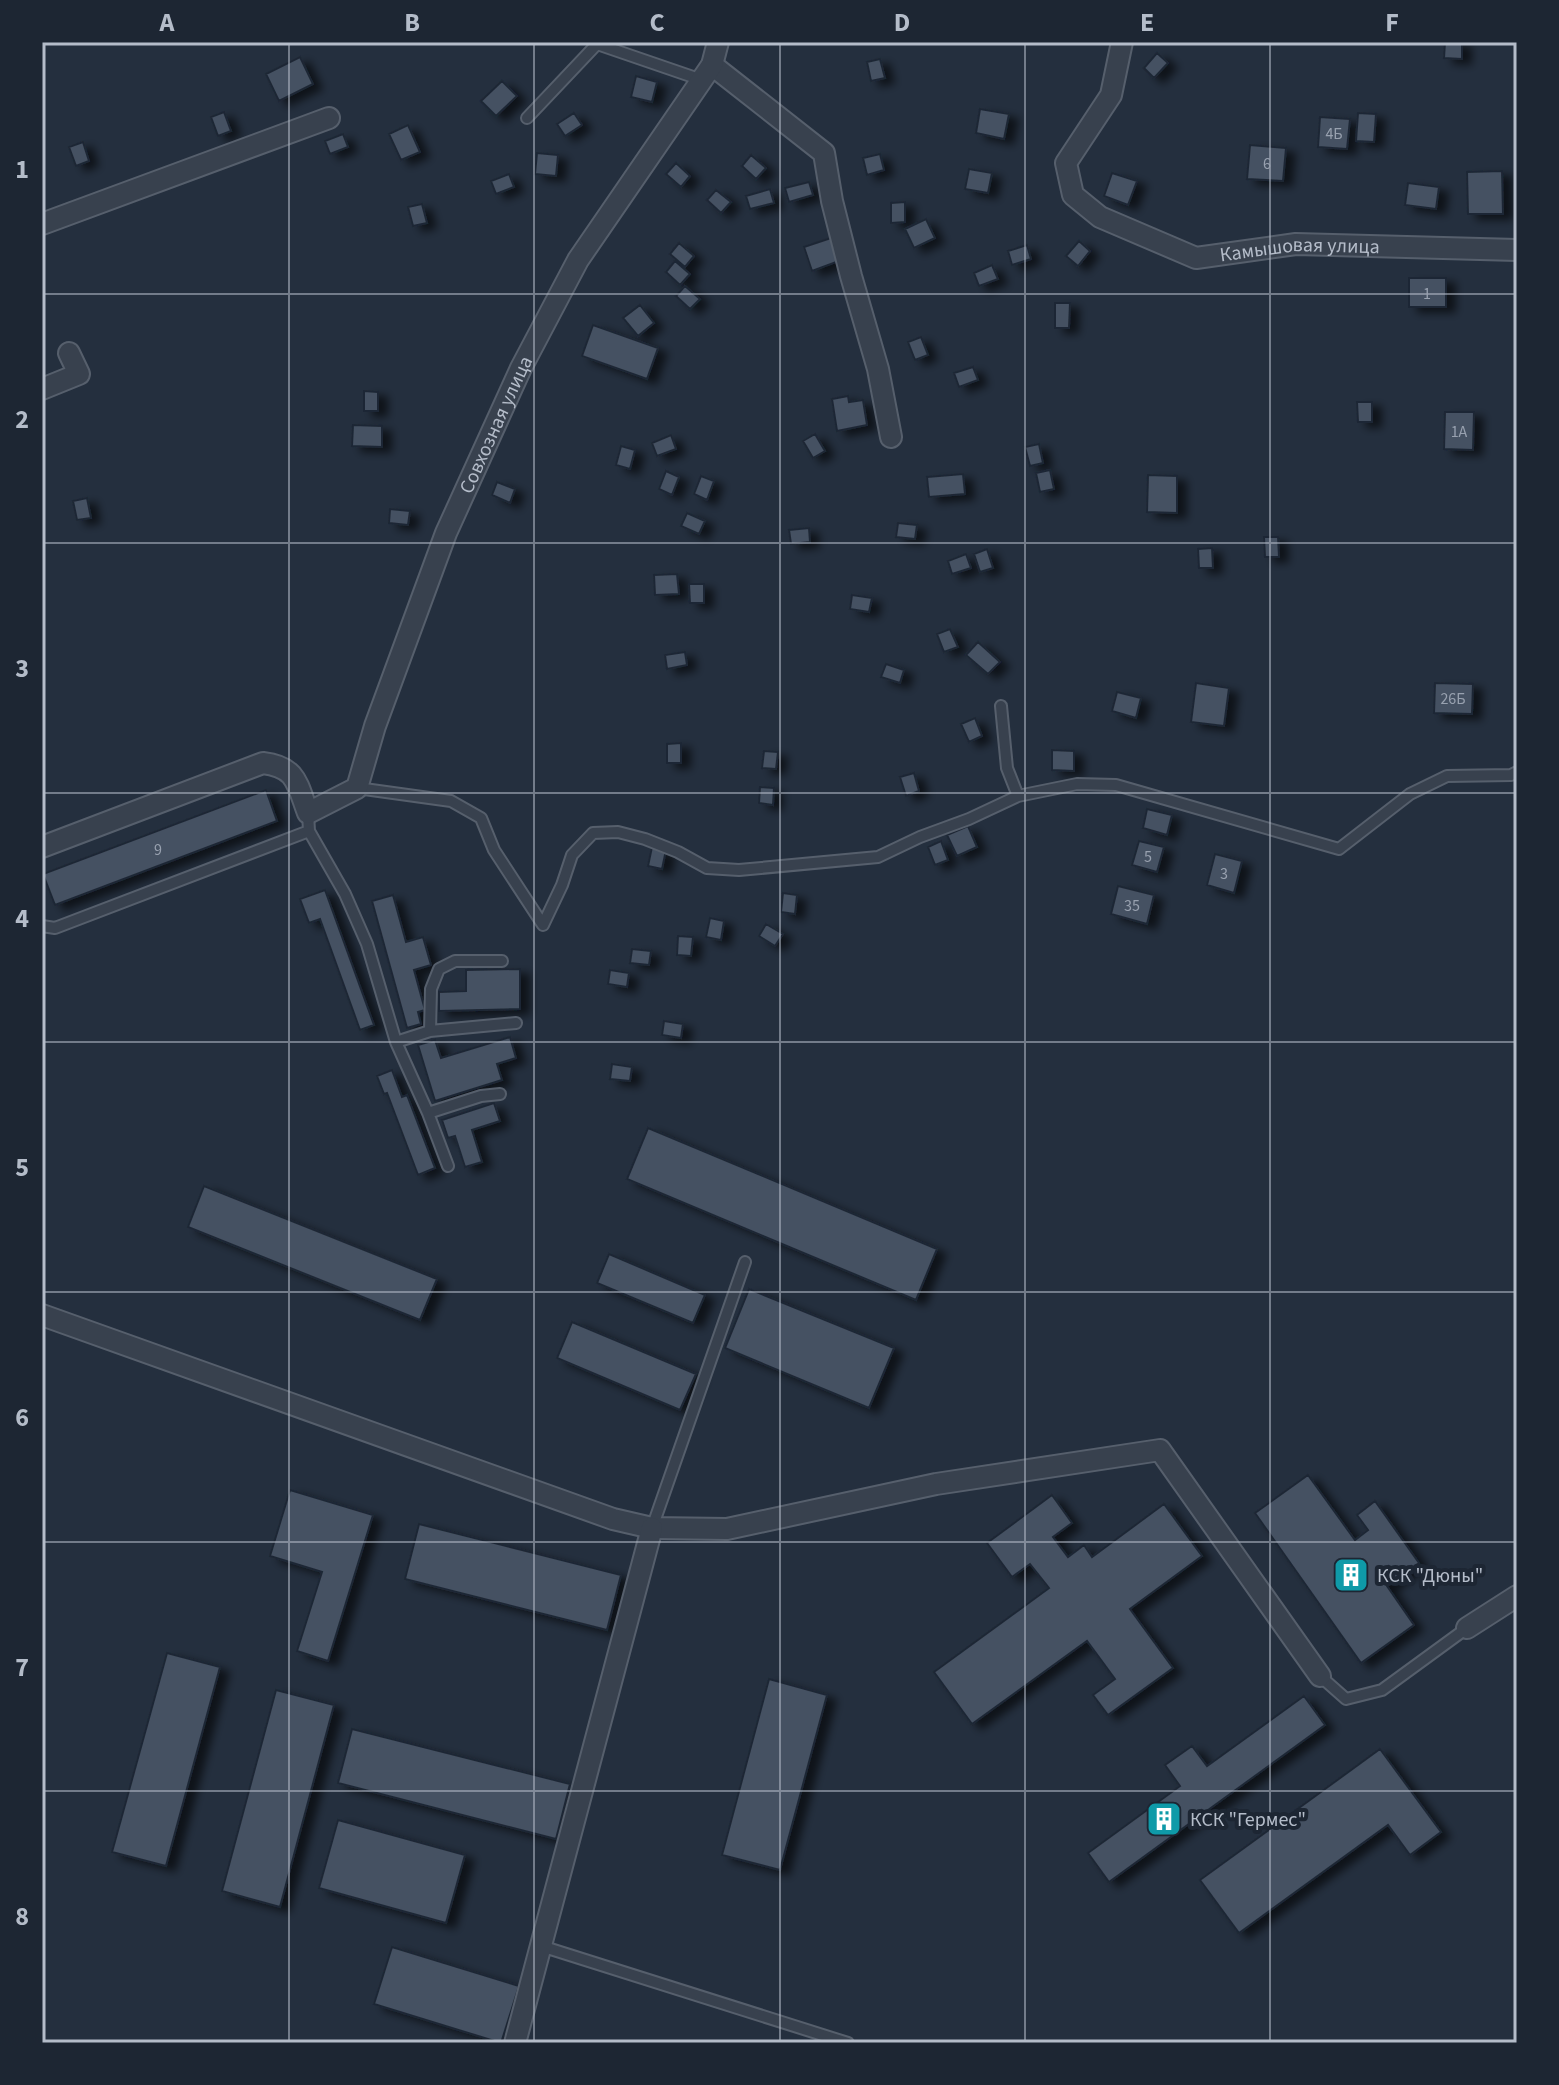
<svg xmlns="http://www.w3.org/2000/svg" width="1559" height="2085" viewBox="0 0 1559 2085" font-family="'Source Sans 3',sans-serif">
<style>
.building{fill:#455162;stroke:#1f2835;stroke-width:2;filter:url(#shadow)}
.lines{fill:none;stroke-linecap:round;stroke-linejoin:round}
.lane-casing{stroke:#565f6c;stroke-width:14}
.street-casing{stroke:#565f6c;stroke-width:24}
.lane{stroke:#38414e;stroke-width:10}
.street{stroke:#38414e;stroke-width:20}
.grid{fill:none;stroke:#b4bcc9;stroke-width:2;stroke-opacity:0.55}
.labels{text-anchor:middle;stroke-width:8;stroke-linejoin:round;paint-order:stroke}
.number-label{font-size:16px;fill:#98a1af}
.street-label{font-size:20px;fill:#b4bcc9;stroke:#1d2633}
.poi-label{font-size:20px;fill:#b4bcc9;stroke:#1d2633;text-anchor:start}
.neatline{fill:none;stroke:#b4bcc9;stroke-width:3}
.grid-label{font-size:26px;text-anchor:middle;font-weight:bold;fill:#b4bcc9}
</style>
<defs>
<filter id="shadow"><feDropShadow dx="9" dy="5" stdDeviation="4" flood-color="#0009"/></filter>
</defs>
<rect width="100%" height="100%" fill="#242f3e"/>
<path class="building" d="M 1445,42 L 1462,42 L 1462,59 L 1444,58 Z
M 1157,53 L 1168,63 L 1154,78 L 1144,68 Z
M 300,57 L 313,84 L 279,101 L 266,74 Z
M 880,59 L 885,78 L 871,81 L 867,62 Z
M 636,76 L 657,82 L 652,102 L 631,97 Z
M 502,81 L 517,96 L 496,116 L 481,101 Z
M 980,109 L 1009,114 L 1004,139 L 976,133 Z
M 224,112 L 231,131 L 218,136 L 211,117 Z
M 574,113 L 582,125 L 565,136 L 557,124 Z
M 1358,113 L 1376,114 L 1374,142 L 1356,141 Z
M 1320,117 L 1350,119 L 1347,149 L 1318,147 Z
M 408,125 L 420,152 L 401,160 L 389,134 Z
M 343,134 L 348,147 L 330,154 L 325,141 Z
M 83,142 L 89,161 L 76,166 L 69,147 Z
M 1250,145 L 1286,148 L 1283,181 L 1247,179 Z
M 537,153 L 558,155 L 556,176 L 535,174 Z
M 880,154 L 884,170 L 867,175 L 863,158 Z
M 751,155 L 766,168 L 756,179 L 742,166 Z
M 676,163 L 690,176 L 681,187 L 666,174 Z
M 969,169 L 992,173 L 988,193 L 965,189 Z
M 1502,171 L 1503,214 L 1468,214 L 1467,172 Z
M 1112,173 L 1137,181 L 1128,205 L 1104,196 Z
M 509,174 L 514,187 L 496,194 L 491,181 Z
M 809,182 L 813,195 L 789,202 L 785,188 Z
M 1408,183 L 1439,187 L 1436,209 L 1405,205 Z
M 770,189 L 774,203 L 750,209 L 746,196 Z
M 716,190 L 731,202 L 721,213 L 707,200 Z
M 905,202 L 905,222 L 891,223 L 891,203 Z
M 422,204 L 427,223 L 413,226 L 408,207 Z
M 926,219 L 935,238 L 914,248 L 905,229 Z
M 831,238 L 839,261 L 812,271 L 804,247 Z
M 1079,241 L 1090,251 L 1078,266 L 1066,256 Z
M 679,243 L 694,256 L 685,267 L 670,254 Z
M 1027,245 L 1031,259 L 1012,265 L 1008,251 Z
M 675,261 L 690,274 L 680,285 L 666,272 Z
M 992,265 L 998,279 L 979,286 L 974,273 Z
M 1409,278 L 1446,278 L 1446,307 L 1409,307 Z
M 685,286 L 700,299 L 690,309 L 676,296 Z
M 1055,303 L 1070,303 L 1069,328 L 1055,328 Z
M 640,305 L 654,323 L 638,336 L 623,318 Z
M 593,325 L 658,348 L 647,379 L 582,356 Z
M 921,337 L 928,355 L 915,360 L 908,342 Z
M 973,367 L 978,380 L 959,387 L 954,373 Z
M 364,391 L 378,392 L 378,411 L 364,411 Z
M 848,396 L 849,402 L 863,400 L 867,425 L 837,431 L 832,399 Z
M 1357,402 L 1372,402 L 1372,422 L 1358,422 Z
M 1445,412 L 1474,412 L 1473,450 L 1444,449 Z
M 353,425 L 382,426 L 382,447 L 352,446 Z
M 815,434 L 825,451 L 813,458 L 803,441 Z
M 671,435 L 676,449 L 657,456 L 652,443 Z
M 1039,444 L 1043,463 L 1030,466 L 1025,447 Z
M 621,446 L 635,450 L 630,469 L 616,465 Z
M 1050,470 L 1054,489 L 1040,492 L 1036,473 Z
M 666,471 L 679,477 L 672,495 L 659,489 Z
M 963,474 L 965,494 L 929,497 L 927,477 Z
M 1148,475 L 1177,476 L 1177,513 L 1147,512 Z
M 701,476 L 714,481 L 707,500 L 694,494 Z
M 497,482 L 515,489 L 510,503 L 492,495 Z
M 87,498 L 91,518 L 77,520 L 73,501 Z
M 390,509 L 410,511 L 408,525 L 389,523 Z
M 687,513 L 705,521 L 699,534 L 681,526 Z
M 898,523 L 917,525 L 915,539 L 896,537 Z
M 809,528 L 810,542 L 791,544 L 789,530 Z
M 1264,537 L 1278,537 L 1279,557 L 1265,557 Z
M 1212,548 L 1213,568 L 1199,568 L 1198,549 Z
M 987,549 L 993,568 L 980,572 L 974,554 Z
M 966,554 L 971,568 L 952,574 L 948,561 Z
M 677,574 L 679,594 L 655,595 L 654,575 Z
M 689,584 L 704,584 L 704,603 L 690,603 Z
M 852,595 L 872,598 L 869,612 L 850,609 Z
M 950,629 L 958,647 L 944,652 L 937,634 Z
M 978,642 L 1000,662 L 988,674 L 966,655 Z
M 685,652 L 687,665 L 667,669 L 665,655 Z
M 886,664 L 904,670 L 900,683 L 881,677 Z
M 1196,683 L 1229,688 L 1224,726 L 1191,722 Z
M 1435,683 L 1473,684 L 1472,714 L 1434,713 Z
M 1117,692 L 1141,698 L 1136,718 L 1112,711 Z
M 975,718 L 982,736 L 969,742 L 961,724 Z
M 681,743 L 681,763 L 667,763 L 667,744 Z
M 1052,750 L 1074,751 L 1074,771 L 1052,770 Z
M 764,751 L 778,752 L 776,769 L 762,768 Z
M 914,773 L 919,791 L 906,796 L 900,777 Z
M 760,787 L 774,788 L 773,805 L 759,803 Z
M 266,790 L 277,821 L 55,905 L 43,874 Z
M 1147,809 L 1172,815 L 1167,835 L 1143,828 Z
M 968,826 L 977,847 L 957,856 L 947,835 Z
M 941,841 L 948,860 L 935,865 L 928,847 Z
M 1139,841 L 1164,847 L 1157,872 L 1132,865 Z
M 652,847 L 666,850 L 662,869 L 648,866 Z
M 1215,854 L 1242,861 L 1234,893 L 1207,885 Z
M 1118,886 L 1154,895 L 1147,924 L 1111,914 Z
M 325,890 L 374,1025 L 360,1030 L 320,919 L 309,923 L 300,899 Z
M 783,893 L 797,895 L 795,914 L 781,912 Z
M 393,895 L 406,942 L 423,937 L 431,965 L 414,970 L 425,1010 L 418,1012 L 421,1024 L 407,1028 L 372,901 Z
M 710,918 L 724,921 L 721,940 L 706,937 Z
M 766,924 L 783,934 L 775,946 L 759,936 Z
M 678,936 L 693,937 L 691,956 L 677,955 Z
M 632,949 L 651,951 L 649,965 L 630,963 Z
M 520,969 L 520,1009 L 439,1011 L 439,992 L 466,991 L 466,970 Z
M 610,970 L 629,973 L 627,987 L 608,984 Z
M 664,1021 L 683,1024 L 681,1038 L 662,1035 Z
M 510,1037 L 516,1058 L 497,1064 L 502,1080 L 435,1101 L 418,1045 L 435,1040 L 441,1058 Z
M 612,1064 L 632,1067 L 630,1081 L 610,1079 Z
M 392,1070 L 402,1097 L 407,1095 L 435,1168 L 418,1175 L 387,1093 L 384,1094 L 377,1076 Z
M 494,1103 L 500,1121 L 472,1130 L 482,1162 L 465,1167 L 455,1136 L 448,1138 L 442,1120 Z
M 648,1128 L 937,1249 L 916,1300 L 627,1179 Z
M 204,1186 L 437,1279 L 420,1320 L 188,1227 Z
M 609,1254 L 705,1295 L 693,1323 L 597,1283 Z
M 749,1289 L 894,1348 L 869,1408 L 725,1348 Z
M 572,1322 L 696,1374 L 680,1410 L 557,1358 Z
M 1308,1475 L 1355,1540 L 1368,1530 L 1357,1515 L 1375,1501 L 1419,1563 L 1387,1586 L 1414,1625 L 1361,1663 L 1255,1513 Z
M 290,1490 L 373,1515 L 328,1661 L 297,1651 L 322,1572 L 270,1556 Z
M 1052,1495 L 1072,1523 L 1053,1537 L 1068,1557 L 1084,1545 L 1092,1557 L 1164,1504 L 1202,1556 L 1130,1609 L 1173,1668 L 1108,1715 L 1093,1695 L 1115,1679 L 1087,1641 L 972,1724 L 934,1672 L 1049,1588 L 1030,1564 L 1012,1577 L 987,1543 Z
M 419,1524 L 621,1575 L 607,1630 L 405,1579 Z
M 167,1653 L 220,1667 L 166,1866 L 112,1852 Z
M 769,1679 L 827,1695 L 780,1870 L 722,1855 Z
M 276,1690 L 334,1705 L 280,1907 L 222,1891 Z
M 1304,1696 L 1325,1725 L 1109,1882 L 1088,1853 L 1180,1786 L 1165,1765 L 1192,1746 L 1207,1766 Z
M 352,1729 L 570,1784 L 556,1839 L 338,1783 Z
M 1380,1749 L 1441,1832 L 1410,1855 L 1388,1825 L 1239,1933 L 1200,1880 Z
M 338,1820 L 465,1855 L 446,1923 L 319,1888 Z
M 392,1947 L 519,1986 L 501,2043 L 374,2004 Z"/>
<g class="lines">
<defs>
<path id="lane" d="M 527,118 L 597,44 L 702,80
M 1001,706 L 1007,768 L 1018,796 L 1077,784 L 1116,785 L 1339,849 L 1410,794 L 1447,776 L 1511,775 L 1517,772
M 357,788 L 451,801 L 481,818 L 494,850 L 543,925 L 562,885 L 572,855 L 593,833 L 618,832 L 645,839 L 678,852 L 707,868 L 739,870 L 878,857 L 920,837 L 969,819 L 1018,796
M 309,831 L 345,894 L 367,944 L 396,1042 L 428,1113 L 448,1166
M 42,926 L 55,928 L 309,831 L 308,813
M 430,1031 L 431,989 L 439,969 L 455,961 L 502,961
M 396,1042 L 430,1031 L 516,1023
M 428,1113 L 481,1096 L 500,1094
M 652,1528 L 745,1262
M 1320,1676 L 1346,1699 L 1382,1690 L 1467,1628
M 541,1946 L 848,2043"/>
<g id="street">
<path id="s1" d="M 1122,42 L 1111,95 L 1066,163 L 1073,195 L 1100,217 L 1196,258 L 1296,244 L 1517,250"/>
<path d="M 712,65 L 824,153 L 832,201 L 851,276 L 878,369 L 891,437"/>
<path d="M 42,224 L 329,118"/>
<path d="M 42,389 L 79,374 L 69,353"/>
<path id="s2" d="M 42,847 L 263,763 C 297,767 297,784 308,813 L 357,788 L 375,726 L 446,533 L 521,368 L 578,260 L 712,65 L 718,42"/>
<path d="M 42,1315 L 613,1519 L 652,1528 L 727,1529 L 936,1484 L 1160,1450 L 1320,1676"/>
<path d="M 1467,1628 L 1517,1596"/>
<path d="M 515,2043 L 652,1528"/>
</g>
</defs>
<use href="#lane" class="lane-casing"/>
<use href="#street" class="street-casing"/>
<use href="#lane" class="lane"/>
<use href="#street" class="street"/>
</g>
<path class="grid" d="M 289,42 L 289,2043M 534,42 L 534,2043M 780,42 L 780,2043M 1025,42 L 1025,2043M 1270,42 L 1270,2043M 42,294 L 1517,294M 42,543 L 1517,543M 42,793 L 1517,793M 42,1042 L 1517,1042M 42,1292 L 1517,1292M 42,1542 L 1517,1542M 42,1791 L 1517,1791"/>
<defs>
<symbol id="building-square" viewBox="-11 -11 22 22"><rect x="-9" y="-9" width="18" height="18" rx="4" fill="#0f9aa8" stroke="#1d2633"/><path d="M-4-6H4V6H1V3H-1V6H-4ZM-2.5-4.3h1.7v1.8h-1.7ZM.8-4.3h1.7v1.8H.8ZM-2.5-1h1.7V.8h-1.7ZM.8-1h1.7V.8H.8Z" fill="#fff"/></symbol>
</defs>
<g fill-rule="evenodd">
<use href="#building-square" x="1331" y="1555" width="40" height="40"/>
<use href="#building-square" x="1144" y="1799" width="40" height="40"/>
</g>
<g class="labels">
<g class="number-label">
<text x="1334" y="139">4Б</text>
<text x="1267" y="169">6</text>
<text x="1427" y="299">1</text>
<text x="1459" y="437">1А</text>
<text x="1453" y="704">26Б</text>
<text x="158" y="855">9</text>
<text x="1148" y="862">5</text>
<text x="1224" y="879">3</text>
<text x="1132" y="911">35</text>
</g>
<g class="street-label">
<text dy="7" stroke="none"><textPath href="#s1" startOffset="412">Камышовая улица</textPath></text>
<text dy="7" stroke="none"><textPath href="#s2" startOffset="754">Совхозная улица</textPath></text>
</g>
<g class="poi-label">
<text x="1377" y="1582">КСК "Дюны"</text>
<text x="1190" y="1826">КСК "Гермес"</text>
</g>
</g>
<rect width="1559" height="2085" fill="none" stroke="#1d2633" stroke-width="88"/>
<rect x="44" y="44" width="1471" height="1997" class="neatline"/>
<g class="grid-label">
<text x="167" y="31">A</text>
<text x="412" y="31">B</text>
<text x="657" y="31">C</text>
<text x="902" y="31">D</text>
<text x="1147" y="31">E</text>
<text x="1392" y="31">F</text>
<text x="22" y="178">1</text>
<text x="22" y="428">2</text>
<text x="22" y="677">3</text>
<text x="22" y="927">4</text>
<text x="22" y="1176">5</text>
<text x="22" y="1426">6</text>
<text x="22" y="1676">7</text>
<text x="22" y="1925">8</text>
</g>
</svg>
